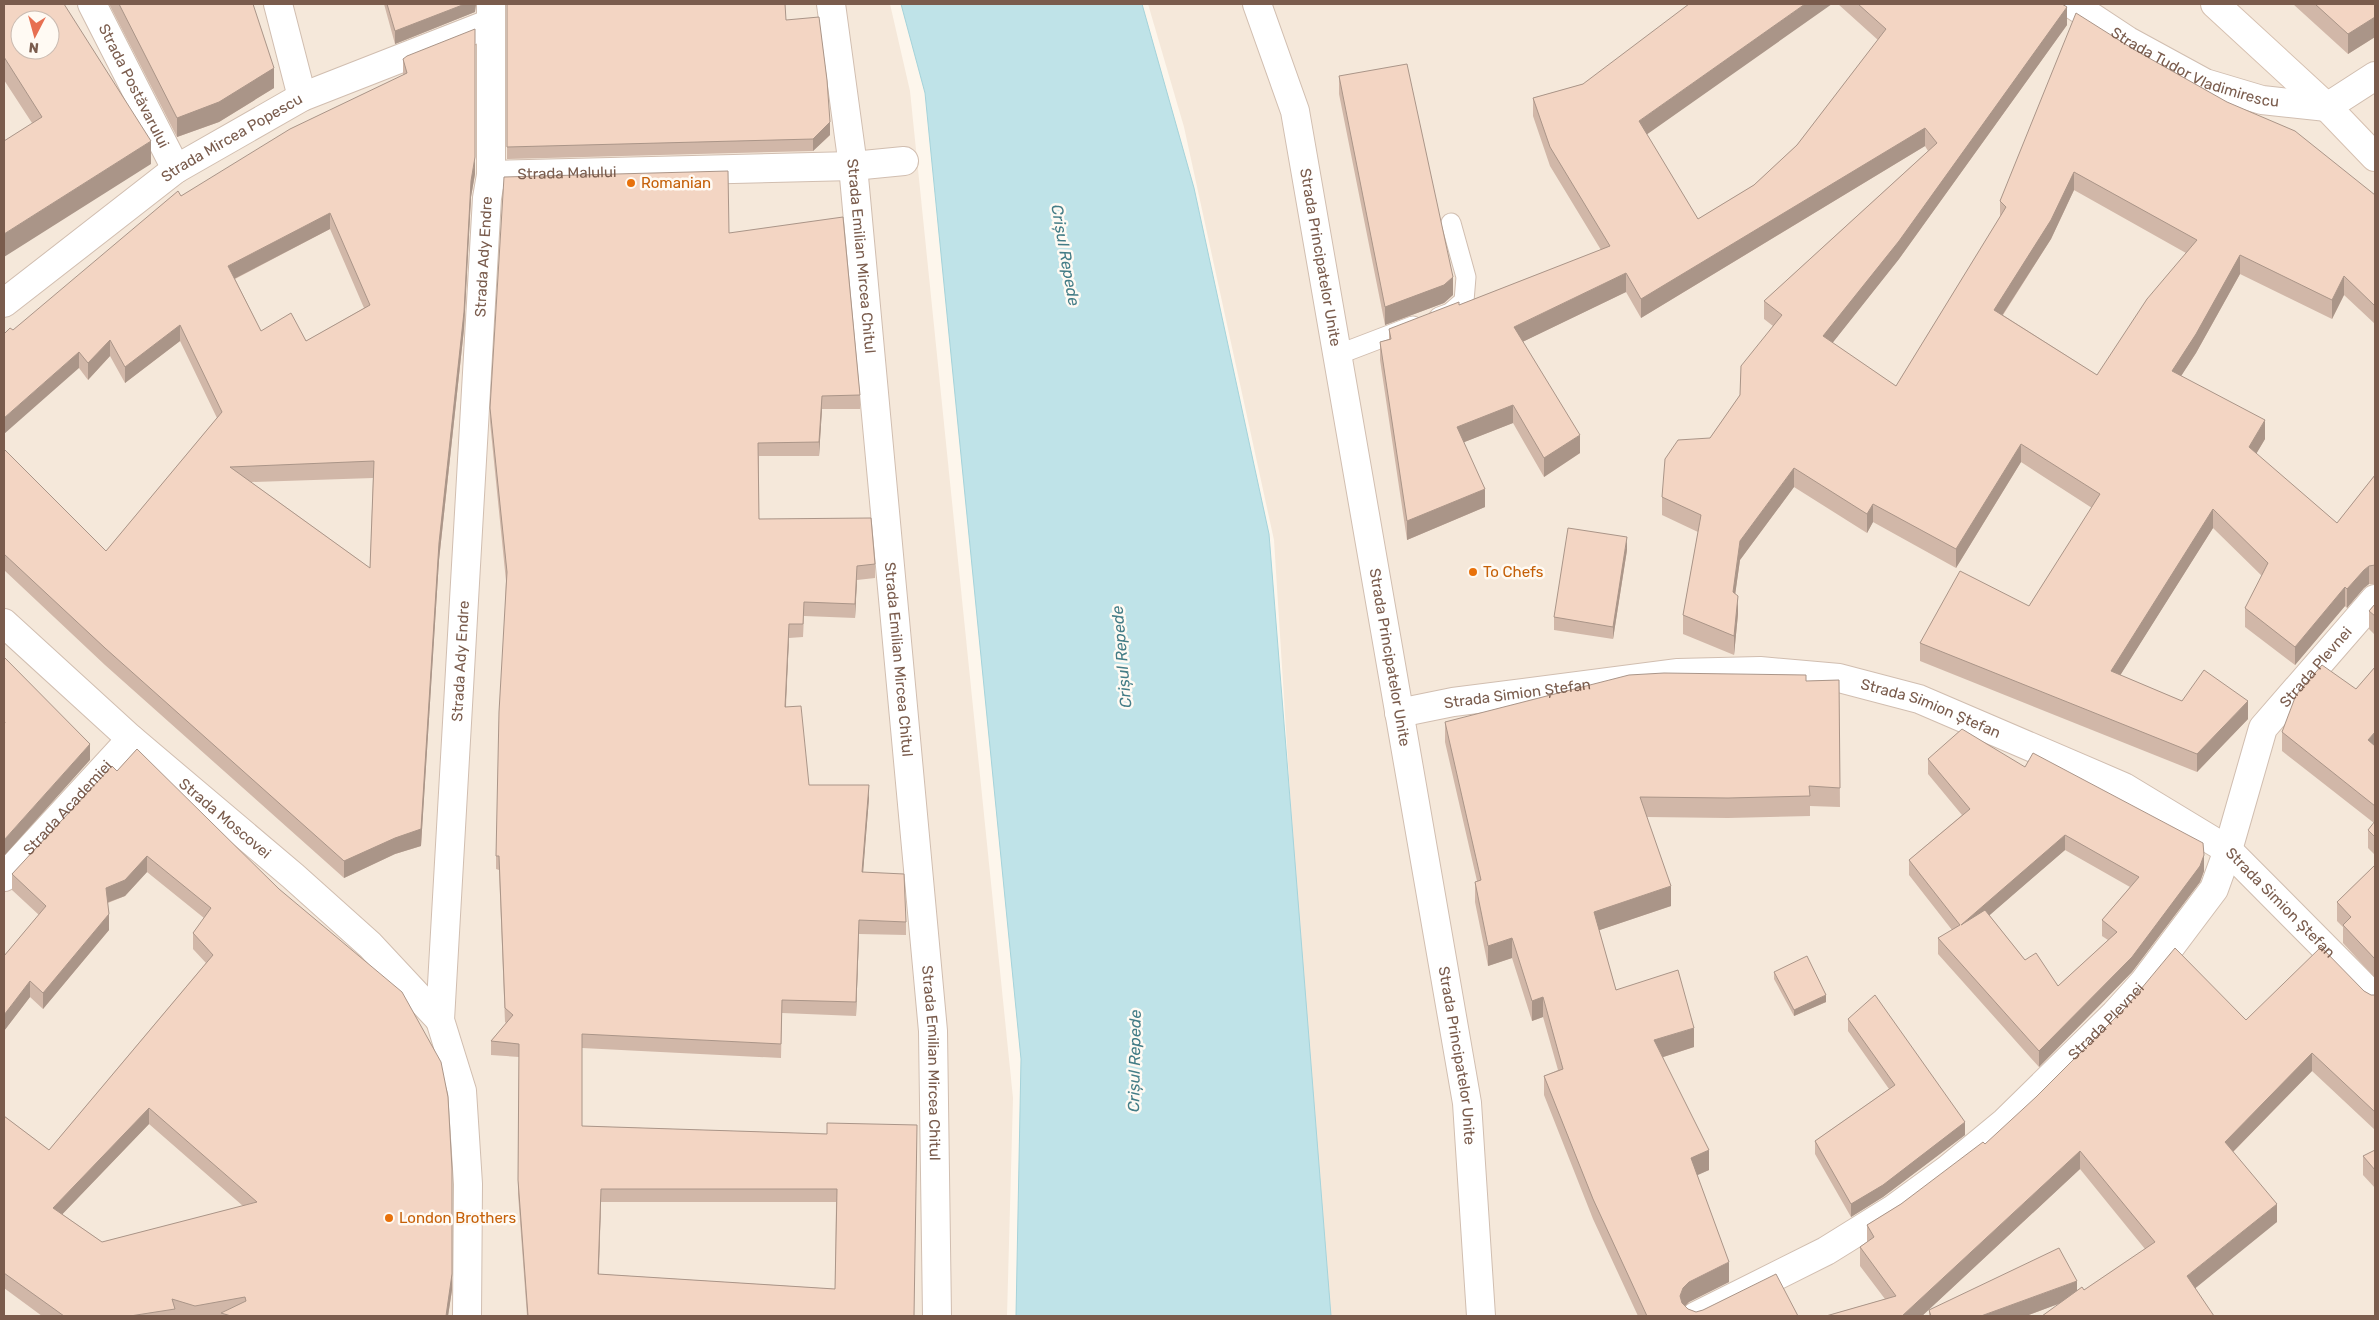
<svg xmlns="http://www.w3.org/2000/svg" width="2379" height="1320" viewBox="0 0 2379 1320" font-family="Rubik,sans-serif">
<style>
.residential{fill:#f5e8da;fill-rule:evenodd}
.water{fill:#bfe3e8;stroke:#a5d3da}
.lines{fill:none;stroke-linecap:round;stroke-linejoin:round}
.lane-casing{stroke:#d1beb0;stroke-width:21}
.street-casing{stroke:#d1beb0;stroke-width:30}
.secondary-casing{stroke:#d6c0b0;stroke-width:30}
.lane{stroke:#fff;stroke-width:19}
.street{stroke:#fff;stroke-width:28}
.secondary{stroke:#fff;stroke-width:28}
.wall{fill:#d1b7a8;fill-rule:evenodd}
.shaded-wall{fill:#aa9588}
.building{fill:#f3d5c3;stroke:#aa9588;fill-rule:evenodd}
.food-dot{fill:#e8710a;stroke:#fffaf3;stroke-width:2}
.labels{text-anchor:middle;stroke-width:5;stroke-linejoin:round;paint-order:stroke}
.street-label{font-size:15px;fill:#7a5c4d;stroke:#fffaf3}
.food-label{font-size:15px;fill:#c56008;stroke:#fffaf3;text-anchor:start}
.water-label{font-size:16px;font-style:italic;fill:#437c86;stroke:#fffaf3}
</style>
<rect width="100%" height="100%" fill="#fdf6ec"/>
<path class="residential" d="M 4,4 L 890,4 L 910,91 L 1013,1098 L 1007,1316 L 4,1316 ZM 20,20 L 50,20 L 50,50 L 20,50 Z
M 1148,4 L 2375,4 L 2375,1316 L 1323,1316 L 1274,540 L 1184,127 Z"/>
<path class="water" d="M 901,4 L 1142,4 L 1194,188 L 1269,534 L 1331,1316 L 1016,1316 L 1021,1059 L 925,93 Z"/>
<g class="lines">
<defs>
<path id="lane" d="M 1439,317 L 1450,313 L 1464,301 L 1466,277 L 1451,223
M 1337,355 L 1413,326"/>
<g id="street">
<path id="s1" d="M 92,4 L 176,169"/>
<path d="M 278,4 L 302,97"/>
<path id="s2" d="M 831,4 L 853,166 L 933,1031 L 937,1316"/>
<path id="s3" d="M 1257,4 L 1295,111 L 1467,1103 L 1481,1316"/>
<path id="s4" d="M 2072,4 L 2128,41 L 2205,83 L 2262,100 L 2327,107 L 2375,76"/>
<path id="s5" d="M 491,175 L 853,166 L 904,161"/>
<path id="s6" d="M 4,303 L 176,169 L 302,97 L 491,23"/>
<path id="s7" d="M 4,623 L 131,739 L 293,876 L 370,945 L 440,1020"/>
<path id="s8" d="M 1399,713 L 1453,702 L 1678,673 L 1760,671 L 1839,678 L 1919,699 L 2124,787 L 2228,850 L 2375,998"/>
<path id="s9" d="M 4,877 L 131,739"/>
<path id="s10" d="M 467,1316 L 468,1184 L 462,1091 L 440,1020 L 487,198 L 491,175 L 491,4"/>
<path id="s11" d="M 1696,1316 L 1826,1251 L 1892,1210 L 1948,1169 L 2005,1122 L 2115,1014 L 2144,982 L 2214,889 L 2228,850 L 2263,728 L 2375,599"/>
</g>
<path id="secondary" d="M 2215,4 L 2327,107 L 2375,157"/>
</defs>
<use href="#lane" class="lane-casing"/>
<use href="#street" class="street-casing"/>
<use href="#secondary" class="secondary-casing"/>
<use href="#lane" class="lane"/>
<use href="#street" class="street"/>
<use href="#secondary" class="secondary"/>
</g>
<path class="wall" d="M 4,4 L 151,164 L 32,123 L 4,80 Z
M 109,4 L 253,4 L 274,88 L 219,122 L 177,137 Z
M 384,4 L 476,4 L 475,12 L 395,44 Z
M 507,4 L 786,20 L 830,135 L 813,151 L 507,159 Z
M 1838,4 L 2062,4 L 2067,25 L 1899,259 L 1832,343 L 1896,386 L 2000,217 L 2000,201 L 2133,49 L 2375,195 L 2375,324 L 2344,295 L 2332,319 L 2240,274 L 2196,353 L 2181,376 L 2265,439 L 2256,454 L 2337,523 L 2375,475 L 2375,584 L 2369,584 L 2364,588 L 2347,608 L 2345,606 L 2295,665 L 2245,627 L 2245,608 L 2262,576 L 2213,528 L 2120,675 L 2182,701 L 2248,719 L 2197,772 L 1920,661 L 1920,643 L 2029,606 L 2092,508 L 2021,462 L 1956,568 L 1873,522 L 1867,533 L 1794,487 L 1740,560 L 1735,594 L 1738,614 L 1734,655 L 1683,634 L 1683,615 L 1698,532 L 1662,515 L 1662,497 L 1710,438 L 1740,395 L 1773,326 L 1764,319 L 1764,301 L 1928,151 L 1925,146 L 1641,318 L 1626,292 L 1522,342 L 1580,453 L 1544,477 L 1513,423 L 1464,442 L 1485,507 L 1407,540 L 1380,360 L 1380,342 L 1389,339 L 1389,329 L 1459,305 L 1601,250 L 1550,166 L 1533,116 L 1533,98 L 1583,84 L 1646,134 L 1698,219 L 1754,185 L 1797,145 L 1878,40 ZM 2074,190 L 2186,253 L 2097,375 L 2003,315 L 2051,239 Z
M 2293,4 L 2375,4 L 2375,37 L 2348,54 Z
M 403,59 L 475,174 L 471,197 L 464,329 L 439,560 L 421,846 L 395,854 L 344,878 L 105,665 L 4,570 L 4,449 L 106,551 L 217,418 L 180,341 L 125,383 L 110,356 L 88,380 L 79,368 L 13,330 L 181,196 L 403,75 ZM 330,229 L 364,308 L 306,341 L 261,331 L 235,279 ZM 373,478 L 370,568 L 251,482 Z
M 1339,76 L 1453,295 L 1444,303 L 1385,325 L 1339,94 Z
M 729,233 L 860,395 L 860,409 L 822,409 L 819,456 L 759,456 L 759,519 L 875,564 L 875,578 L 857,580 L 855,618 L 804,616 L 803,637 L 789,638 L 786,707 L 809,785 L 869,798 L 863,872 L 906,922 L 906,935 L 859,934 L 856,1016 L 782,1013 L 781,1058 L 582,1048 L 582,1126 L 827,1134 L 914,1316 L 527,1316 L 518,1194 L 519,1057 L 491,1055 L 491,1041 L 506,1023 L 505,1022 L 499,870 L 496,869 L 496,856 L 506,581 L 490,422 L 490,408 ZM 601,1202 L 836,1202 L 835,1289 L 599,1274 Z
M 1627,550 L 1613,639 L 1554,630 L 1554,617 Z
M 2375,604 L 2375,635 L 2369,629 L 2369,611 Z
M 2375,667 L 2375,855 L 2368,848 L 2368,830 L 2374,823 L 2282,751 L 2282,732 L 2356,689 Z
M 1839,680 L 1840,807 L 1810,806 L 1810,816 L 1728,818 L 1647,817 L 1671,906 L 1599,930 L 1616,990 L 1694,1047 L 1663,1057 L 1709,1170 L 1697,1175 L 1729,1282 L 1689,1302 L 1685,1306 L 1688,1309 L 1696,1312 L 1798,1316 L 1638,1316 L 1593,1219 L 1544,1095 L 1544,1076 L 1558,1070 L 1543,1017 L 1532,1021 L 1512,958 L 1488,966 L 1475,902 L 1475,882 L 1477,881 L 1445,742 L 1445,722 L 1806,681 Z
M 137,749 L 452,1290 L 448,1316 L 42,1316 L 4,1288 L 4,1116 L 49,1150 L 206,963 L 193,949 L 193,933 L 204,918 L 147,872 L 125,896 L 108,903 L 109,930 L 43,1009 L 30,997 L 4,1031 L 4,956 L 39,915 L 12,890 L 12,874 L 117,771 ZM 149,1124 L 243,1206 L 102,1242 L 62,1214 Z
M 1928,759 L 2025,767 L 2204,871 L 2200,882 L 2132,972 L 2039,1067 L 1938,954 L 1938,938 L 1952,930 L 1909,875 L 1909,860 L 1962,815 L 1928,774 ZM 2065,850 L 2130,887 L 2102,920 L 2102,936 L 2108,940 L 2058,986 L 2025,960 L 1989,915 Z
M 2375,865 L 2375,978 L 2343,943 L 2343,927 L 2337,921 L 2337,902 Z
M 1774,972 L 1826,1002 L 1794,1016 L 1774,979 Z
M 2364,991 L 2371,995 L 2375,995 L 2375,1130 L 2312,1071 L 2233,1152 L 2277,1222 L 2026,1316 L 1929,1316 L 1929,1310 L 2077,1290 L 2084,1290 L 2145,1249 L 2080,1169 L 1922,1316 L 1826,1316 L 1885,1299 L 1860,1266 L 1860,1247 L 1867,1242 L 1867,1225 L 1901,1204 L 1985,1144 L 2246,1020 Z
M 1848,1019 L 1965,1135 L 1883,1197 L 1851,1217 L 1815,1154 L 1815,1141 L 1889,1089 L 1848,1031 Z
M 2375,1150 L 2375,1188 L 2363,1175 L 2363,1156 Z"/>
<path class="shaded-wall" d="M 465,4 L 476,4 L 475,12 L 395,44 L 395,31 Z
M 1805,4 L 1832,4 L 1639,140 L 1639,121 Z
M 2067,7 L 2067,25 L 1899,259 L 1823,355 L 1823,336 Z
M 2375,17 L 2375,37 L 2348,54 L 2348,34 Z
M 274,68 L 274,88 L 219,122 L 177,137 L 177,118 Z
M 830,122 L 830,135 L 813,151 L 813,139 Z
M 1925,128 L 1925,146 L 1641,318 L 1641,299 Z
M 151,141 L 151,164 L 4,257 L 4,234 Z
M 475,157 L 475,174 L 471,197 L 464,329 L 439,560 L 421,846 L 395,854 L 344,878 L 344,861 L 439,543 L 471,181 Z
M 2074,172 L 2074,190 L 2051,239 L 1994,328 L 1994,310 Z
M 330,213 L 330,229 L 228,282 L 228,266 Z
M 2240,255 L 2240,274 L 2196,353 L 2172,390 L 2172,371 Z
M 1626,273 L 1626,292 L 1514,346 L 1514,327 Z
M 2344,276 L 2344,295 L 2332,319 L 2332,300 Z
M 1453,277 L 1453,295 L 1444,303 L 1385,325 L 1385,307 Z
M 180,325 L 180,341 L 125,383 L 125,367 Z
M 110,340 L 110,356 L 88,380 L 88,363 Z
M 79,352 L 79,368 L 4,434 L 4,418 Z
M 822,396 L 822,409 L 819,456 L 819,442 Z
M 1513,405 L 1513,423 L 1457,445 L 1457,427 Z
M 2265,420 L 2265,439 L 2249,466 L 2249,447 Z
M 1580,435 L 1580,453 L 1544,477 L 1544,458 Z
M 2021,444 L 2021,462 L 1956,568 L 1956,549 Z
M 1794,468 L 1794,487 L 1740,560 L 1733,610 L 1733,592 L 1740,541 Z
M 1485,489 L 1485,507 L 1407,540 L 1407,521 Z
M 1873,504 L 1873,522 L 1867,533 L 1867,514 Z
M 2213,509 L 2213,528 L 2111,690 L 2111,671 Z
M 1627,537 L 1627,550 L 1613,639 L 1613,627 Z
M 857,566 L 857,580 L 855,618 L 855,604 Z
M 2369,566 L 2369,584 L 2364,588 L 2347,608 L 2347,589 L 2364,570 Z
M 2345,587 L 2345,606 L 2295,665 L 2295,647 Z
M 1738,596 L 1738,614 L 1734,655 L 1734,636 Z
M 789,624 L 789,638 L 785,720 L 785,707 Z
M 2248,701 L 2248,719 L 2197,772 L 2197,754 Z
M 2375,732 L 2375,751 L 2368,740 Z
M 90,744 L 90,760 L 4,856 L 4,840 Z
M 869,785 L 869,798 L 862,886 L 862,872 Z
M 2065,835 L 2065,850 L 1961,940 L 1961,925 Z
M 2204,855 L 2204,871 L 2200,882 L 2132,972 L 2039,1067 L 2039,1051 Z
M 147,856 L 147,872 L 125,896 L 106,903 L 106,888 Z
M 1671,886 L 1671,906 L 1594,932 L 1594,912 Z
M 109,914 L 109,930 L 43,1009 L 43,993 Z
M 859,920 L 859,934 L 856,1016 L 856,1002 Z
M 1512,938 L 1512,958 L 1488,966 L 1488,946 Z
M 30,981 L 30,997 L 4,1031 L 4,1015 Z
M 1826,995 L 1826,1002 L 1794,1016 L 1794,1010 Z
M 1543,997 L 1543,1017 L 1532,1021 L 1532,1001 Z
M 1694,1028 L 1694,1047 L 1654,1060 L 1654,1040 Z
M 2312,1053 L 2312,1071 L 2225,1160 L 2225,1142 Z
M 149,1108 L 149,1124 L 53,1224 L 53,1208 Z
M 1965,1122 L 1965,1135 L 1883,1197 L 1851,1217 L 1851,1204 Z
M 1709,1150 L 1709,1170 L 1691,1178 L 1691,1158 Z
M 2080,1151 L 2080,1169 L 1922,1316 L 1902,1316 Z
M 452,1184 L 452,1290 L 448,1316 L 446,1316 Z
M 601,1189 L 601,1202 L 598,1288 L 598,1274 Z
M 2277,1204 L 2277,1222 L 2187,1295 L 2187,1276 Z
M 1729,1262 L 1729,1282 L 1689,1302 L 1683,1308 L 1680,1296 L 1683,1288 L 1689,1282 Z
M 2077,1281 L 2077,1297 L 2026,1316 L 1981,1316 Z"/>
<path class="building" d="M 4,4 L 64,4 L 151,141 L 4,234 L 4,141 L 42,117 L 4,57 ZM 20,20 L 50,20 L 50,50 L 20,50 Z
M 119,4 L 253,4 L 274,68 L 219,102 L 177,118 Z
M 387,4 L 465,4 L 395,31 Z
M 507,4 L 785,4 L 786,20 L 819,17 L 827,80 L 830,122 L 813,139 L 507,147 Z
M 1689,4 L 1805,4 L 1639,121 L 1698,219 L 1754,185 L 1797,145 L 1886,29 L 1858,4 L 2062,4 L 2067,7 L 1899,241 L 1823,336 L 1896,386 L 2006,207 L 2000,201 L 2076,13 L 2133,49 L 2227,102 L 2295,131 L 2375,195 L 2375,306 L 2344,276 L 2332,300 L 2240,255 L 2196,334 L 2172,371 L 2265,420 L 2249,447 L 2337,523 L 2375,475 L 2375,565 L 2369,566 L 2364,570 L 2347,589 L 2345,587 L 2295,647 L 2245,608 L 2268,563 L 2213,509 L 2111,671 L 2182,701 L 2204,670 L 2248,701 L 2197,754 L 1920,643 L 1960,571 L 2029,606 L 2100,494 L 2021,444 L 1956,549 L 1873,504 L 1867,514 L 1794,468 L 1740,541 L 1733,592 L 1738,596 L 1734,636 L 1683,615 L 1701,515 L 1662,497 L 1665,459 L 1678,440 L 1710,438 L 1740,395 L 1741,366 L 1782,315 L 1764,301 L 1937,143 L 1925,128 L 1641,299 L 1626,273 L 1514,327 L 1580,435 L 1544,458 L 1513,405 L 1457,427 L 1485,489 L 1407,521 L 1380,342 L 1391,339 L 1389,329 L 1459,302 L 1459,305 L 1610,246 L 1550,147 L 1533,98 L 1583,84 ZM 2074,172 L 2197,240 L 2147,299 L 2097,375 L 1994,310 L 2051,220 Z
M 2315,4 L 2375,4 L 2375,17 L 2348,34 Z
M 475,29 L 475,157 L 471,181 L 464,312 L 439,543 L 421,829 L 395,838 L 344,861 L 105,648 L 4,554 L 4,449 L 106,551 L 222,412 L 180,325 L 125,367 L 110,340 L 88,363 L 79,352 L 4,418 L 4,334 L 10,328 L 13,330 L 178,191 L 181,196 L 290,129 L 407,73 L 403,59 L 407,56 ZM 330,213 L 370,305 L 306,341 L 291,313 L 261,331 L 228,266 ZM 374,461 L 370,568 L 230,467 Z
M 1407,64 L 1453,277 L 1444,285 L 1385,307 L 1339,76 Z
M 728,171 L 729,233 L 843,217 L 860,395 L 822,396 L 819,442 L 758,443 L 759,519 L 871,518 L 875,564 L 857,566 L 855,604 L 804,602 L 803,624 L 789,624 L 785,707 L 801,706 L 809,785 L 869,785 L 862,872 L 904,874 L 906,922 L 859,920 L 856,1002 L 782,1000 L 781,1044 L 582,1034 L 582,1126 L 827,1134 L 827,1123 L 917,1125 L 914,1316 L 528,1316 L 518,1180 L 519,1044 L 491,1041 L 513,1015 L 505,1008 L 499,856 L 496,856 L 499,712 L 507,572 L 490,408 L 504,177 ZM 601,1189 L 837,1189 L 835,1289 L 598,1274 Z
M 1568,528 L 1627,537 L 1613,627 L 1554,617 Z
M 2375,604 L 2375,616 L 2369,611 Z
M 4,657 L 90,744 L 4,840 L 4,725 L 5,722 L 4,721 Z
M 2322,665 L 2356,689 L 2375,667 L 2375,732 L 2368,740 L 2375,746 L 2375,806 L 2282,732 L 2296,695 Z
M 1664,673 L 1806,675 L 1806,681 L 1839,680 L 1840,788 L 1809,786 L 1810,796 L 1728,798 L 1640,797 L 1671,886 L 1594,912 L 1616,990 L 1678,970 L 1694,1028 L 1654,1040 L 1709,1150 L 1691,1158 L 1729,1262 L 1689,1282 L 1683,1288 L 1680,1296 L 1682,1303 L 1688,1309 L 1696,1312 L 1703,1310 L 1776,1274 L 1798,1316 L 1647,1316 L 1593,1199 L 1544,1076 L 1563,1069 L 1543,997 L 1532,1001 L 1512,938 L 1488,946 L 1475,882 L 1481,880 L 1445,722 L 1629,675 Z
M 1962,729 L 2025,767 L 2033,753 L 2203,843 L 2204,855 L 2200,866 L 2132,957 L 2039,1051 L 1938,938 L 1960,925 L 1909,860 L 1970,809 L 1928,759 ZM 2065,835 L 2139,877 L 2102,920 L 2117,932 L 2058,986 L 2036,953 L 2025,960 L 1985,910 L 1961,925 Z
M 137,749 L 279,889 L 402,992 L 441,1062 L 448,1097 L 452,1169 L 452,1274 L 446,1316 L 231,1316 L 221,1313 L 246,1301 L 245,1297 L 195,1306 L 172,1299 L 175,1309 L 130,1316 L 64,1316 L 4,1273 L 4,1116 L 49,1150 L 213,955 L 193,933 L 211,908 L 147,856 L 125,880 L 106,888 L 109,914 L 43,993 L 30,981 L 4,1015 L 4,956 L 46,906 L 12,874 L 112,766 L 117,771 ZM 149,1108 L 257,1202 L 102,1242 L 53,1208 Z
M 2375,821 L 2375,837 L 2368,830 Z
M 2375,865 L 2375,959 L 2343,925 L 2351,917 L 2337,902 Z
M 2321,947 L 2364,991 L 2371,995 L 2375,995 L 2375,1112 L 2312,1053 L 2225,1142 L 2277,1204 L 2187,1276 L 2214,1316 L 2042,1316 L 2082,1287 L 2084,1290 L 2155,1242 L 2080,1151 L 1902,1316 L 1826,1316 L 1896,1296 L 1860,1247 L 1874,1237 L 1867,1225 L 1901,1204 L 1983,1142 L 1985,1144 L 2036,1097 L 2126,1007 L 2175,948 L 2246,1020 Z
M 1807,956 L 1826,995 L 1794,1010 L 1774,972 Z
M 1875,995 L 1965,1122 L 1883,1185 L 1851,1204 L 1815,1141 L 1895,1085 L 1848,1019 Z
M 2375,1150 L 2375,1170 L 2363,1156 Z
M 2059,1248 L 2077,1281 L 1981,1316 L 1931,1316 L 1929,1310 Z"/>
<g class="food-dot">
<circle cx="631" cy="183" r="5"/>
<circle cx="1473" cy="572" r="5"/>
<circle cx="389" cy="1218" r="5"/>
</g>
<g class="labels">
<g class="street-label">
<text dy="5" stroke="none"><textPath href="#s4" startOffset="140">Strada Tudor Vladimirescu</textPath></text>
<text dy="5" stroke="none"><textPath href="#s1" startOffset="92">Strada Postăvarului</textPath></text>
<text dy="5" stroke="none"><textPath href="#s6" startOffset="282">Strada Mircea Popescu</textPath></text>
<text dy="5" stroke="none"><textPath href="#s5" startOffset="76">Strada Malului</textPath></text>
<text dy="5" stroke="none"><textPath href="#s2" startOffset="254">Strada Emilian Mircea Chitul</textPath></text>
<text dy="5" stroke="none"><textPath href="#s10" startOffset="1064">Strada Ady Endre</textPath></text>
<text dy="5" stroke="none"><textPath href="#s3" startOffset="262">Strada Principatelor Unite</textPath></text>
<text dy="5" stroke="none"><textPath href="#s3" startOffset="668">Strada Principatelor Unite</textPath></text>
<text dy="5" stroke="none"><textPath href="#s2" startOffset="659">Strada Emilian Mircea Chitul</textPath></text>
<text dy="5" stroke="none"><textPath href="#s10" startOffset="659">Strada Ady Endre</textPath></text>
<text dy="5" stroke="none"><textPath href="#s11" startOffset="929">Strada Plevnei</textPath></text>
<text dy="5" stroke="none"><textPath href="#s8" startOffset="120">Strada Simion Ștefan</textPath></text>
<text dy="5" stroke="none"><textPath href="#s8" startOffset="540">Strada Simion Ștefan</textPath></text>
<text dy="5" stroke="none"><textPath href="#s9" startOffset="94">Strada Academiei</textPath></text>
<text dy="5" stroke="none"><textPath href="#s7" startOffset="295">Strada Moscovei</textPath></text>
<text dy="5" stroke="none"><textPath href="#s8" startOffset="945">Strada Simion Ștefan</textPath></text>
<text dy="5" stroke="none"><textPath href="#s11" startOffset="509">Strada Plevnei</textPath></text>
<text dy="5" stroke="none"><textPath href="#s3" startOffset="1072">Strada Principatelor Unite</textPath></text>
<text dy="5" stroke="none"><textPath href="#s2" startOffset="1064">Strada Emilian Mircea Chitul</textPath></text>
</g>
<g class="food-label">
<text x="641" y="188">Romanian</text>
<text x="1483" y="577">To Chefs</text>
<text x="399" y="1223">London Brothers</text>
</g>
<g class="water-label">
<text transform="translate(1066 255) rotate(80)" y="6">Crișul Repede</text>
<text transform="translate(1121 657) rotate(-95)" y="6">Crișul Repede</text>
<text transform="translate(1134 1061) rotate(-89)" y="6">Crișul Repede</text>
</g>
</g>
<rect width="2379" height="1320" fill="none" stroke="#7a5c4d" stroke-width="10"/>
<g transform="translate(35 35) rotate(186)"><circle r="24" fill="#fffaf3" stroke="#cabbb1"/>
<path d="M0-4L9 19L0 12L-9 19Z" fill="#e76f51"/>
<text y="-8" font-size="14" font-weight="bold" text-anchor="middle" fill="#7a5c4d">N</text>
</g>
</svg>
